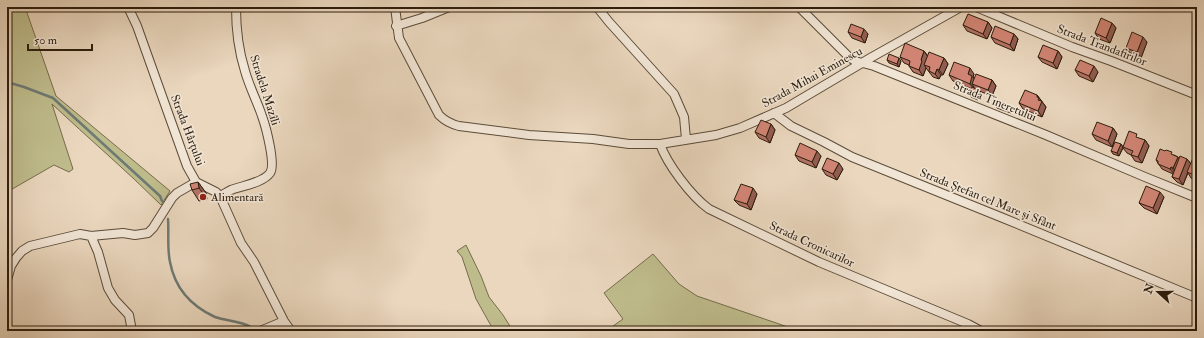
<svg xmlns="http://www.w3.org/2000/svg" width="1204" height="338" viewBox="0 0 1204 338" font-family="'IM FELL Double Pica',serif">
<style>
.green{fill:#bfbc8c;stroke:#766c4c}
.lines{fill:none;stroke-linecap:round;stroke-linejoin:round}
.stream{stroke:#6e7a74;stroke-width:2.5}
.street-casing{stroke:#5c4c39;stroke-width:10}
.street{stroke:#f1e5d5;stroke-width:8}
.wall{fill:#b57265;stroke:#2c1d0d}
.shaded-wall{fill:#935d52;stroke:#2c1d0d}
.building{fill:#d28575;stroke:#2c1d0d}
.poi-dot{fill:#8f2418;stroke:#f1e5d5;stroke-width:1.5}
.labels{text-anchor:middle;stroke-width:3;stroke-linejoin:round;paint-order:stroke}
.street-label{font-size:12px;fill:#2c1d0d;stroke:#f1e5d5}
.poi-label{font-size:12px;fill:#2c1d0d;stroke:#f1e5d5;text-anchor:start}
</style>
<rect width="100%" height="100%" fill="#ead7be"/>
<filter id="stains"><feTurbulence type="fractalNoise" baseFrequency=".005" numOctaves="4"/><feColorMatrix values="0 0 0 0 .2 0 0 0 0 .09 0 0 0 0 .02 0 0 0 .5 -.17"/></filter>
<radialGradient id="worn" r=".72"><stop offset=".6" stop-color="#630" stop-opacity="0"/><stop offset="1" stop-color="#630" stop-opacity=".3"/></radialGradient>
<path class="green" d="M 7,7 L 25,7 L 56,96 L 170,191 L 161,205 C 126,170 88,138 52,104 L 73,169 L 69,172 L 54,165 L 7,192 Z
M 466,245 L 481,276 L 489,297 L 503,315 L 513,331 L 494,331 L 476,299 L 462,257 L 457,251 Z
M 653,254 L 679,284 L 697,296 L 785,326 L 794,331 L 606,331 L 623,319 L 604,293 Z"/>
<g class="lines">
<path class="stream" d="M 7,82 L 24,87 L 53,98 L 160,196 L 162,201
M 168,219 C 169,233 167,249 170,262 C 175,289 191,306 215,317 C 227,321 240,321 251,327"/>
<defs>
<path id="street" d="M 128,7 L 137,26 L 187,166 L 196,182 L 216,192 L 220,196 L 241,243 L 254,262 L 284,321 L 291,331
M 395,7 L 399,38 L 439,115 C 445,121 451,124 459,126 L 529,135 L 593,139 L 629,144 L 660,144 L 716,135 L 740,128 L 786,108 L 872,57 L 961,7
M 597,7 L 609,22 L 674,94 L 684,117 L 686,139
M 799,7 L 849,57 L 855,61 L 874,66 L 1046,135 L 1145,177 L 1197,198
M 976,7 L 1072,47 L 1111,61 L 1197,95
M 396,26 L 422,18 L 449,7
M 774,113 L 791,126 L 824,142 L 852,157 L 1003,218 L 1197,298
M 660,144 C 667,164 691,196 709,209 L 819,262 L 968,324 L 981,331
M 220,196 C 224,194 227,192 231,190 C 241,186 263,183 270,173 C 276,165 266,127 262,116 C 257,101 249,86 245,71 C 238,49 236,29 236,7
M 91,236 L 98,252 L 108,288 L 115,300 L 129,315 L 132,331
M 7,280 L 11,266 L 16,258 L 22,251 L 30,246 L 80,234 L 91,236 L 123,233 L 135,235 L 148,233 L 153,228 L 172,198 L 177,193 L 196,182
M 260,331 L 284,321"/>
</defs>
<use href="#street" class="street-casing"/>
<use href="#street" class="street"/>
</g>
<path class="wall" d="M 988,22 L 992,28 L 987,39 L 967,31 L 963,25 Z
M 1112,23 L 1116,28 L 1110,43 L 1099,39 L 1095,33 Z
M 848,32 L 868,34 L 865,43 L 852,38 Z
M 1014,34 L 1018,39 L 1014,51 L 995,43 L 991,37 Z
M 1147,42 L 1141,58 L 1130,53 L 1126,48 Z
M 924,51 L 928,56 L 944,58 L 948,64 L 943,75 L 941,75 L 939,79 L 933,77 L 926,68 L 923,76 L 913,72 L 909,66 L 909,65 L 904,63 L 900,57 Z
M 1058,51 L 1062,57 L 1057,69 L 1042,62 L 1038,57 Z
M 887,60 L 901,61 L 899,67 L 889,63 Z
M 1075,70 L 1098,72 L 1093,82 L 1079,76 Z
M 974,74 L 973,77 L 974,79 L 992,80 L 996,86 L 992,96 L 979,91 L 981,93 L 978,100 L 971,97 L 969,94 L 972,89 L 953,81 L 949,75 Z
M 1037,95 L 1046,107 L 1042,117 L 1023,109 L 1019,103 Z
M 995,105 L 1010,106 L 1012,109 L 1011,113 L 997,108 Z
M 771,124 L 775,130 L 770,143 L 759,138 L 755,132 Z
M 1113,128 L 1117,134 L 1112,147 L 1096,140 L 1092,134 Z
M 1141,139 L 1145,140 L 1149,146 L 1142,163 L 1135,161 L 1131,155 L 1127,153 L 1123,148 L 1119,156 L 1113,154 L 1111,151 L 1121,144 L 1123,147 Z
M 795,155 L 821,156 L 816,168 L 799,161 Z
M 1174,155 L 1178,157 L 1179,159 L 1187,159 L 1191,164 L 1197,159 L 1197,181 L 1191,178 L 1188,173 L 1183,185 L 1177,182 L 1172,177 L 1173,174 L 1162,169 L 1156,160 Z
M 822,169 L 843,169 L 837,180 L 826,175 Z
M 198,182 L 206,193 L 207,199 L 199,201 L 192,190 Z
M 757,194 L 751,210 L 739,205 L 734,200 Z
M 1164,197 L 1157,214 L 1144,208 L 1139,203 Z"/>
<path class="shaded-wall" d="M 988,22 L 992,28 L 987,39 L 983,34 Z
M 1112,23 L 1116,28 L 1110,43 L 1106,38 Z
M 864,29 L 868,34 L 865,43 L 861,37 Z
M 1014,34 L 1018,39 L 1014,51 L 1010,45 Z
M 1143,37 L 1147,42 L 1141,58 L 1137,52 Z
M 924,51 L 928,57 L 925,66 L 926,68 L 923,76 L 919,70 L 921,60 Z
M 1058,51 L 1062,57 L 1057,69 L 1053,63 Z
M 899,58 L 901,61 L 899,67 L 897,64 Z
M 944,58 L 948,64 L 943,75 L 939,70 Z
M 1094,66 L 1098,72 L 1093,82 L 1089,76 Z
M 970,68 L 974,74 L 973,77 L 976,82 L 972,84 L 974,87 L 974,89 L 970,84 L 968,74 Z
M 937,69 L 941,75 L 939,79 L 935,74 Z
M 992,80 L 996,86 L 992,96 L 988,90 Z
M 978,90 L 981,93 L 978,100 L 976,97 Z
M 1037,95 L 1046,107 L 1042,117 L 1038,111 L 1037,97 Z
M 1010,106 L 1012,109 L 1011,113 L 1009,110 Z
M 771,124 L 775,130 L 770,143 L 766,137 Z
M 1113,128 L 1117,134 L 1112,147 L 1108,141 Z
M 1145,140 L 1149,146 L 1142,163 L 1138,157 Z
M 1121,144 L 1123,147 L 1119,156 L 1117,153 Z
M 817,151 L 821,156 L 816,168 L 812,162 Z
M 1178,157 L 1182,163 L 1178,173 L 1173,168 Z
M 1187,159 L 1191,164 L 1183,185 L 1179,179 Z
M 839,163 L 843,169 L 837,180 L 833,174 Z
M 1171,167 L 1175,172 L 1174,174 L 1170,169 Z
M 198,182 L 206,193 L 207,199 L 199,188 Z
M 753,188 L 757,194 L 751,210 L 747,204 Z
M 1160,192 L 1164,197 L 1157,214 L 1153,208 Z"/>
<path class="building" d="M 968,14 L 988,22 L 983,34 L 963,25 Z
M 1101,18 L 1112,23 L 1106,38 L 1095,33 Z
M 851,24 L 864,29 L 861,37 L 848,32 Z
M 995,26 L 1014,34 L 1010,45 L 991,37 Z
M 1132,32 L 1143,37 L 1137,52 L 1126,48 Z
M 905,43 L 924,51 L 921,60 L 922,61 L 919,70 L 909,66 L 910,61 L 900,57 Z
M 1043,45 L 1058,51 L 1053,63 L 1038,57 Z
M 929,52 L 944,58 L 939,70 L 937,69 L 935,74 L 929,71 L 930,67 L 924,65 Z
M 889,54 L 899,58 L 897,64 L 887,60 Z
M 1080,60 L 1094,66 L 1089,76 L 1075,70 Z
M 954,62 L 970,68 L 968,74 L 972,76 L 970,84 L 949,75 Z
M 976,74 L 992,80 L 988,90 L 972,84 Z
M 972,87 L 978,90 L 976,97 L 969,94 Z
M 1025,90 L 1037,95 L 1037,97 L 1039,98 L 1038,100 L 1042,101 L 1038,111 L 1019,103 Z
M 996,100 L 1010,106 L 1009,110 L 995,105 Z
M 761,120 L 771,124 L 766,137 L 755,132 Z
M 1097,122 L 1113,128 L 1108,141 L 1092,134 Z
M 1129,131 L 1137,134 L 1136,137 L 1145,140 L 1138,157 L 1131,155 L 1133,151 L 1123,147 Z
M 1115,142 L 1121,144 L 1117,153 L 1111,151 Z
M 800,143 L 817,151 L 812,162 L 795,155 Z
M 1160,149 L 1165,151 L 1166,150 L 1172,152 L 1171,154 L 1178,157 L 1173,168 L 1171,167 L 1170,169 L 1158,164 L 1158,161 L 1156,160 Z
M 1180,156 L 1187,159 L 1179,179 L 1172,177 Z
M 827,158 L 839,163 L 833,174 L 822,169 Z
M 1193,158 L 1197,159 L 1197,176 L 1187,172 Z
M 198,182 L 199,188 L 192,190 L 190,184 Z
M 741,184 L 753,188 L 747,204 L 734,200 Z
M 1146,186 L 1160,192 L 1153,208 L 1139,203 Z"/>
<circle class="poi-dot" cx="203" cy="197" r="4"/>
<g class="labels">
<g class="street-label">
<text transform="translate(1102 45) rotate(21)" y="4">Strada Trandafirilor</text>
<text transform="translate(812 77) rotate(-29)" y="4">Strada Mihai Eminescu</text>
<text transform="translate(265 90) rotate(72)" y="4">Stradela Mazîli</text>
<text transform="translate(995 101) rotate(22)" y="4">Strada Tineretului</text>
<text transform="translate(188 130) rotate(69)" y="4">Strada Hârțului</text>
<text transform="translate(988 199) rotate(22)" y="4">Strada Ștefan cel Mare și Sfânt</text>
<text transform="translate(812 244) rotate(25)" y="4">Strada Cronicarilor</text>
</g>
<g class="poi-label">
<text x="211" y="201">Alimentară</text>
</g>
</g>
<rect width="1204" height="338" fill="none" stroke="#ead7be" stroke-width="24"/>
<rect x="8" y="8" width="1188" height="322" fill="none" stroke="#2c1d0d" stroke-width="2"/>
<rect x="12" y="12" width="1180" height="314" fill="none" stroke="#2c1d0d"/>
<g transform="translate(1158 292) rotate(291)" stroke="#f1e5d5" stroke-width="3" paint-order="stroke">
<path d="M0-3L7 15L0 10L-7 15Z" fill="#2c1d0d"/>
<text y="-6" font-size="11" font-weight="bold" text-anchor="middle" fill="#2c1d0d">N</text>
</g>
<path d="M28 44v6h64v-6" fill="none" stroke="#2c1d0d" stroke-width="2"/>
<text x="34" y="44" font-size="12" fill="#2c1d0d" stroke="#f1e5d5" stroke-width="3" paint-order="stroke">50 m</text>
<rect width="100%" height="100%" filter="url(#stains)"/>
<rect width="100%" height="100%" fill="url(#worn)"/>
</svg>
